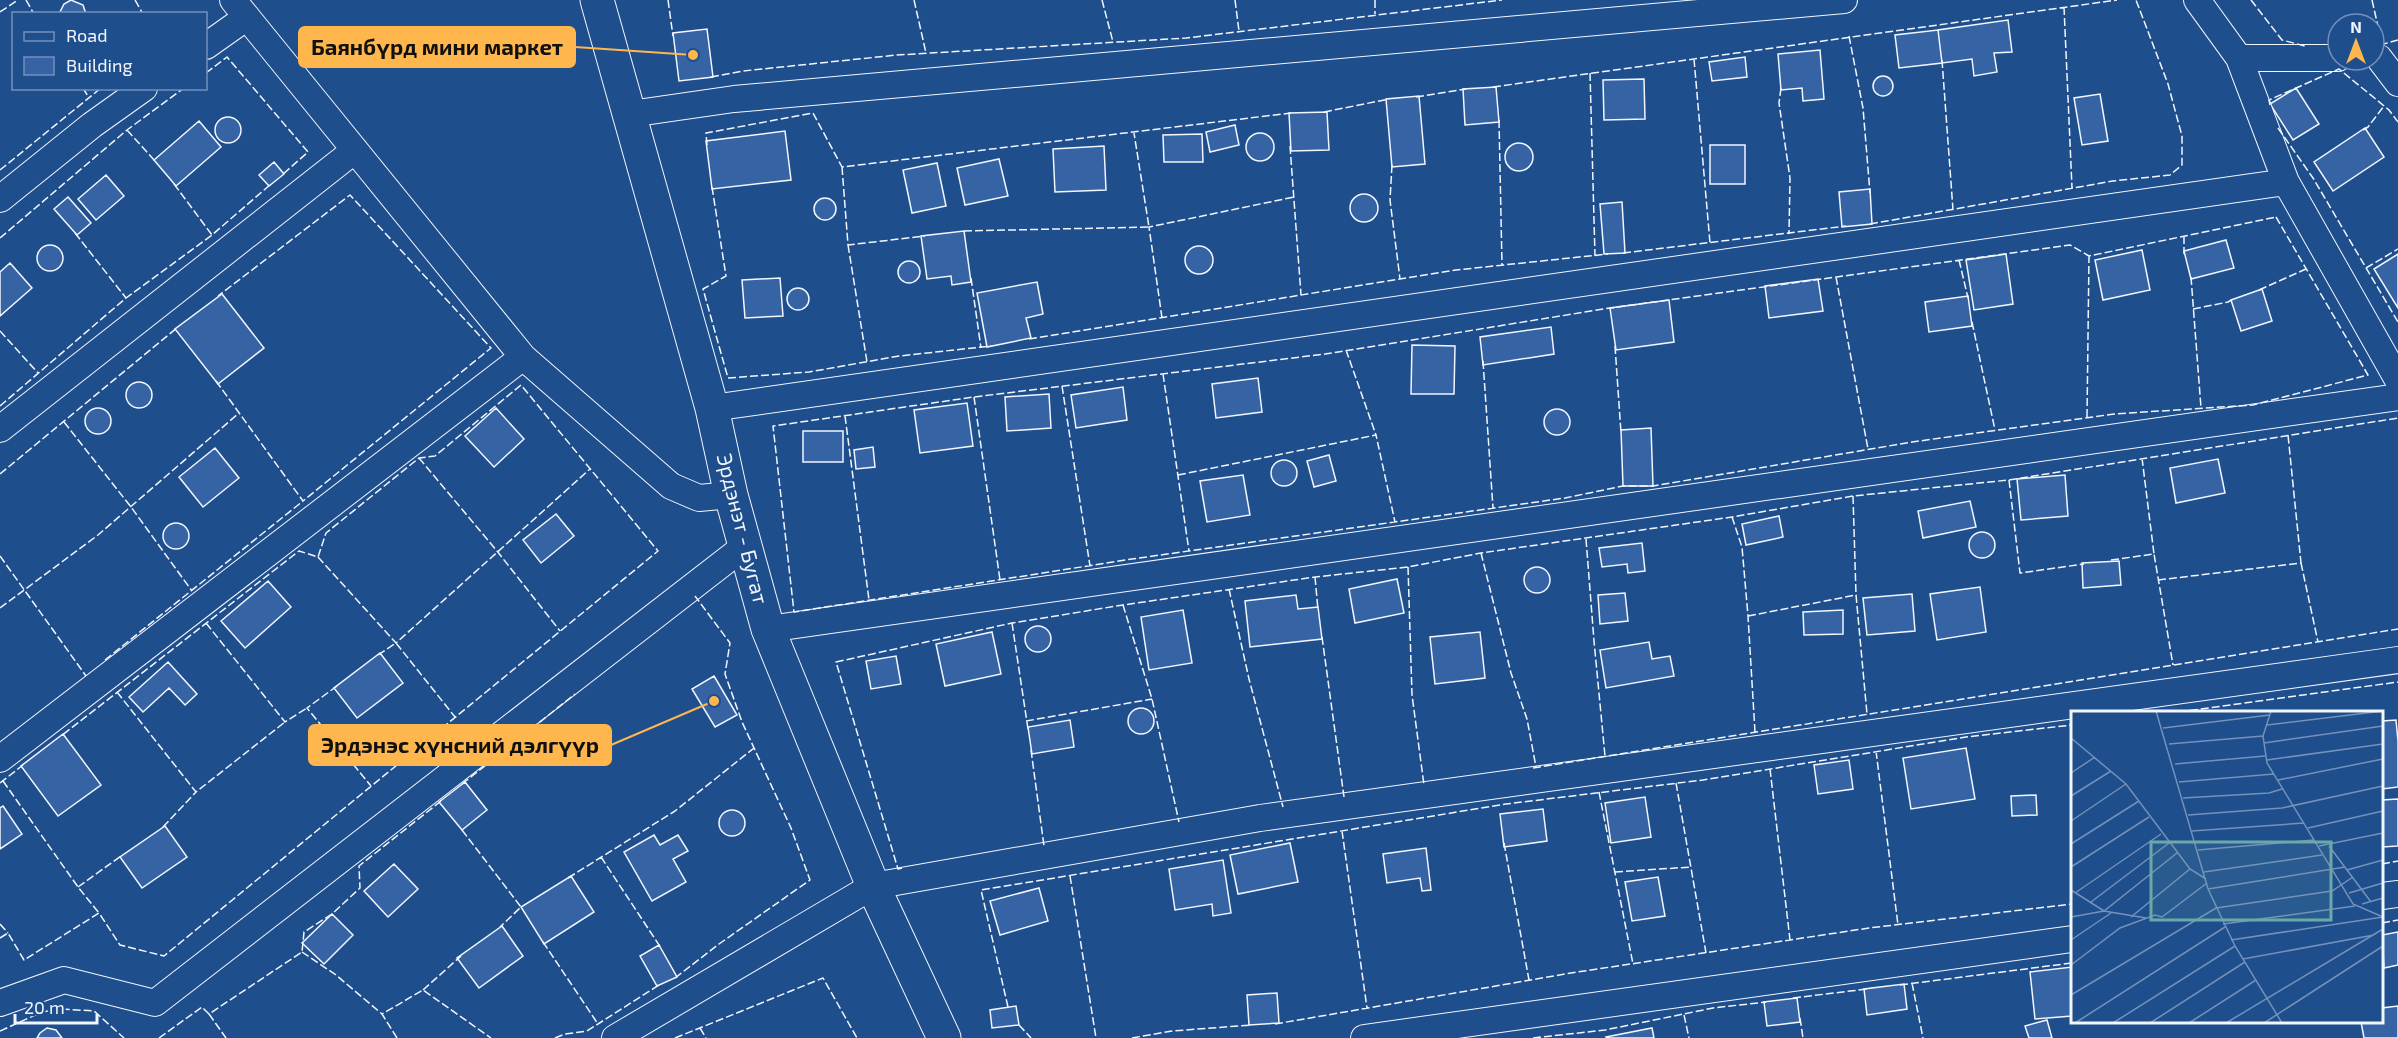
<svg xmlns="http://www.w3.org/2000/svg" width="2398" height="1038" viewBox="0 0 2398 1038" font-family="'Exo 2',sans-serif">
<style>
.building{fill:#3563a3;stroke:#f2f6ff;stroke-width:1.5}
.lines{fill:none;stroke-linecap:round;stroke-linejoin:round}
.street-casing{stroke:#f2f6ff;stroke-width:28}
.secondary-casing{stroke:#f2f6ff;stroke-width:35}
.street{stroke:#1f4e8c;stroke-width:26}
.secondary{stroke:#1f4e8c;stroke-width:33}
.fence{stroke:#f2f6ff;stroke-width:1.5;stroke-dasharray:8 3;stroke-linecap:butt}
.labels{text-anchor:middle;stroke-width:4.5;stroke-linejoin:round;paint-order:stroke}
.street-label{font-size:21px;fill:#f2f6ff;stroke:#1f4e8c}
.inset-road{fill:none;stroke:#7391ba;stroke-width:1.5}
.view{fill:#6aa9a8;fill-opacity:0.15;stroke:#6aa9a8;stroke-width:3}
.inset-edge{fill:none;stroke:#f2f6ff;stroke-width:3}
.leader{fill:none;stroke:#ffb74d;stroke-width:2}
.callout-dot{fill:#ffb74d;stroke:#1f4e8c;stroke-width:2}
.callout{fill:#ffb74d;stroke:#ffb74d;stroke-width:2}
.callout-label{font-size:22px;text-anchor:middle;font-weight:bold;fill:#111}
</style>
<rect width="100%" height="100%" fill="#1f4e8c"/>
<path class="building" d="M 71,0 L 83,5 L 86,14 L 59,14 L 64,4 Z
M 2008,20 L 2012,52 L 1994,53 L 1997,72 L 1974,76 L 1972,59 L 1942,63 L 1938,30 Z
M 707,29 L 713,77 L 679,81 L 673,33 Z
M 1938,30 L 1942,63 L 1899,68 L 1895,35 Z
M 1820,50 L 1824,99 L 1803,101 L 1802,88 L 1781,90 L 1778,54 Z
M 1745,57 L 1747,77 L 1712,81 L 1709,62 Z
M1873 86a10 10 0 1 1 20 0a10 10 0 1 1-20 0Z
M 1644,79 L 1645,119 L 1604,120 L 1603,80 Z
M 1496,87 L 1499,122 L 1465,125 L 1463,89 Z
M 2296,88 L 2319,124 L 2293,140 L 2270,104 Z
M 2100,94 L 2108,141 L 2082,145 L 2074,98 Z
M 1419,96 L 1425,164 L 1392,167 L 1386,99 Z
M 1327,112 L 1329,150 L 1291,151 L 1289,113 Z
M215 130a13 13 0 1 1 26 0a13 13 0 1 1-26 0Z
M 199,121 L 221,147 L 176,186 L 154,160 Z
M 1235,125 L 1239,145 L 1210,152 L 1206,132 Z
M 2365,128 L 2384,157 L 2333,191 L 2314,162 Z
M 785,131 L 791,180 L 712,189 L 706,141 Z
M1246 147a14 14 0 1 1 28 0a14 14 0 1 1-28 0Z
M 1202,134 L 1203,162 L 1164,162 L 1163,135 Z
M1505 157a14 14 0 1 1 28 0a14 14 0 1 1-28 0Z
M 1710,145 L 1745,145 L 1745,184 L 1710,184 Z
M 1104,146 L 1106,190 L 1055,192 L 1053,149 Z
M 999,159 L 1008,196 L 965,205 L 957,168 Z
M 274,162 L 284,174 L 269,186 L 259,175 Z
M 937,163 L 946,206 L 912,213 L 903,170 Z
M 106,175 L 124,196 L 96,220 L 78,199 Z
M 1870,189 L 1872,224 L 1842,227 L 1839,192 Z
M1350 208a14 14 0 1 1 28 0a14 14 0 1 1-28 0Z
M 68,197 L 91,223 L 77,235 L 54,209 Z
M814 209a11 11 0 1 1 22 0a11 11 0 1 1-22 0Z
M 1622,202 L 1625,253 L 1604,254 L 1600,204 Z
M 964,231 L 971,282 L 952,285 L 951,276 L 927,279 L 921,236 Z
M 2226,240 L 2234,268 L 2191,279 L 2184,251 Z
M37 258a13 13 0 1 1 26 0a13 13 0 1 1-26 0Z
M1185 260a14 14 0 1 1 28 0a14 14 0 1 1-28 0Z
M 2142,250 L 2150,290 L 2103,300 L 2095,260 Z
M 2006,254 L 2013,304 L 1974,310 L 1966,260 Z
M 2398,254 L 2398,308 L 2374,269 Z
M898 272a11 11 0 1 1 22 0a11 11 0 1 1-22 0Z
M 10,263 L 32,288 L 0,316 L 0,272 Z
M 780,278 L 783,316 L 745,318 L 742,280 Z
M 1818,279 L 1823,311 L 1769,318 L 1765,286 Z
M 1037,282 L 1043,314 L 1026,318 L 1031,338 L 987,347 L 977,293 Z
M787 299a11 11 0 1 1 22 0a11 11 0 1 1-22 0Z
M 2262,289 L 2272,321 L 2241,331 L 2231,300 Z
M 222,294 L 264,348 L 218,384 L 175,329 Z
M 1968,296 L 1972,326 L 1929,332 L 1925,302 Z
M 1669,300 L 1674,342 L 1616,350 L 1610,308 Z
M 1551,327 L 1554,354 L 1483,365 L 1480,337 Z
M 1412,345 L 1455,346 L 1454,394 L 1411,394 Z
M 1258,378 L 1262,412 L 1216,418 L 1212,384 Z
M126 395a13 13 0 1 1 26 0a13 13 0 1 1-26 0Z
M 1123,387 L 1127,420 L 1076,428 L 1071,395 Z
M 1049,394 L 1051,428 L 1007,431 L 1005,397 Z
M 967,403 L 973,446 L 920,453 L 914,410 Z
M85 421a13 13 0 1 1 26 0a13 13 0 1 1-26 0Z
M 496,408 L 524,439 L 494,467 L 465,436 Z
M1544 422a13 13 0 1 1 26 0a13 13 0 1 1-26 0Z
M 1651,428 L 1653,486 L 1623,486 L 1621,430 Z
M 803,431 L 843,431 L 843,462 L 803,462 Z
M 873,447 L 875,467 L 856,469 L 854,450 Z
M 215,448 L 239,478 L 203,507 L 179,477 Z
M 1329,455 L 1336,481 L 1314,487 L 1307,461 Z
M 2218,459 L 2225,493 L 2176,503 L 2170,468 Z
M1271 473a13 13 0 1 1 26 0a13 13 0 1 1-26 0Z
M 1243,475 L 1250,515 L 1207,522 L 1200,481 Z
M 2065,475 L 2068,516 L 2021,520 L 2017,479 Z
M 1970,501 L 1976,527 L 1923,538 L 1918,511 Z
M 556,514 L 574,536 L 541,563 L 523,540 Z
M 1779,516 L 1783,537 L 1746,545 L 1742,524 Z
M163 536a13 13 0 1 1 26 0a13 13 0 1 1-26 0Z
M1969 545a13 13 0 1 1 26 0a13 13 0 1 1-26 0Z
M 1642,543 L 1645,571 L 1628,573 L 1627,564 L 1602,567 L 1599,548 Z
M 2119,561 L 2121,585 L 2083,588 L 2082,563 Z
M1524 580a13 13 0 1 1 26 0a13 13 0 1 1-26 0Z
M 1397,579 L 1404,613 L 1355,623 L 1349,589 Z
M 268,581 L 291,607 L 245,648 L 221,621 Z
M 1980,587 L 1986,632 L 1937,640 L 1930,594 Z
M 1625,593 L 1628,621 L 1600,624 L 1598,595 Z
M 1912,594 L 1915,631 L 1867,635 L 1863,598 Z
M 1296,595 L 1298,609 L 1318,607 L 1322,639 L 1250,647 L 1245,601 Z
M 1183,610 L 1192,663 L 1149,670 L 1141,617 Z
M 1843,610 L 1843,634 L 1804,635 L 1803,612 Z
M1025 639a13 13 0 1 1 26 0a13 13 0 1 1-26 0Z
M 992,632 L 1001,674 L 945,686 L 936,644 Z
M 1480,632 L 1485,678 L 1435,684 L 1430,637 Z
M 1649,642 L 1652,659 L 1670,656 L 1674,676 L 1606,688 L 1600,650 Z
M 380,653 L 403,683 L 357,718 L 334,688 Z
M 896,656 L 901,684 L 871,689 L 866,661 Z
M 168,662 L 197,694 L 185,705 L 169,688 L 143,712 L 129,697 Z
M 714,676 L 737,715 L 715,727 L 692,689 Z
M1128 721a13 13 0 1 1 26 0a13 13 0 1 1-26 0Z
M 1070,720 L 1074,747 L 1032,754 L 1028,727 Z
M 2396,720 L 2398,741 L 2398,787 L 2382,789 L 2382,721 Z
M 63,734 L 101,785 L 58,816 L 21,766 Z
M 1966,748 L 1975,799 L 1911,809 L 1903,758 Z
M 1849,760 L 1853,789 L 1818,794 L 1814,765 Z
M 465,782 L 487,810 L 462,830 L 439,802 Z
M 2036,795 L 2037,815 L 2012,816 L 2011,796 Z
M 1645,797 L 1651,837 L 1611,843 L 1605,803 Z
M 2398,799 L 2398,846 L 2382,847 L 2382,800 Z
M 3,806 L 22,834 L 0,849 L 0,808 Z
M 1543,809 L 1547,841 L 1504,847 L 1500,814 Z
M719 823a13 13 0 1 1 26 0a13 13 0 1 1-26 0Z
M 165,826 L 187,857 L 142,888 L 120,857 Z
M 654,835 L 660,845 L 678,835 L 688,851 L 673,859 L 686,882 L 652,901 L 624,852 Z
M 1290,843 L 1298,882 L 1238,894 L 1230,855 Z
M 1426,848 L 1431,890 L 1422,891 L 1420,878 L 1387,883 L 1383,854 Z
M 1223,860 L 1231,913 L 1213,916 L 1212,904 L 1175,910 L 1169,869 Z
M 394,864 L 418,889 L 388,917 L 364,891 Z
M 571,876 L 594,912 L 544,944 L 521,907 Z
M 1658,877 L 1665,916 L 1632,921 L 1625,882 Z
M 1039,888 L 1048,921 L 1000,935 L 990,901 Z
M 332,914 L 353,935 L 324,964 L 302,943 Z
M 502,926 L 523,956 L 479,988 L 457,958 Z
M 2398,932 L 2398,965 L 2384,968 L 2382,935 Z
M 659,945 L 677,977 L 657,986 L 640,956 Z
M 2072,967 L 2072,1016 L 2035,1019 L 2030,972 Z
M 1904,984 L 1907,1009 L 1867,1015 L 1864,989 Z
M 1277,993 L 1279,1023 L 1249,1025 L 1247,995 Z
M 1797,998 L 1800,1022 L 1767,1026 L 1764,1002 Z
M 1016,1006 L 1019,1025 L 992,1028 L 990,1010 Z
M 2398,1006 L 2398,1038 L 2364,1038 L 2361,1022 L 2382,1022 L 2382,1008 Z
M 2047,1020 L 2052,1038 L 2029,1038 L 2025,1026 Z
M 47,1028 L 56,1030 L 62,1038 L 37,1038 L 40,1033 Z
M 1652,1028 L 1654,1038 L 1607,1038 L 1606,1037 Z"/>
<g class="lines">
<defs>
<path id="street" d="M 233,0 L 523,357 L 671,486 L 699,498 L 731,495
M 2197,0 L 2239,58 L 2286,182 L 2398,380
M 206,46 L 247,17
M 2239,58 L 2338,58
M 2379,58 L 2398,83
M 630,114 L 734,99 L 1844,0
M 0,199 L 92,125 L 144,88
M 712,408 L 2286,182
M 0,429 L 355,150
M 768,629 L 2398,397
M 0,759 L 523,357
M 2382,896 L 2398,894
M 0,1003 L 64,980 L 155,1003 L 745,546
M 615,1038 L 873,886 L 1260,818 L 2398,660
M 1364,1038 L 2072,939"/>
<path id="secondary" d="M 597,0 L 712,408 L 731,495 L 768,629 L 873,886 L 944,1038"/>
</defs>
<use href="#street" class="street-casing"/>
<use href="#secondary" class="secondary-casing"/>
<use href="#street" class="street"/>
<use href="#secondary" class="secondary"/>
<path class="fence" d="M 26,0 L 34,14
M 135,0 L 143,14
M 668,0 L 673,36
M 914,0 L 926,53
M 1102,0 L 1113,42
M 1235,0 L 1239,31
M 1375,0 L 1375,14
M 2251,0 L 2282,40 L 2305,46
M 2372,0 L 2382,44
M 2064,7 L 2072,188
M 0,12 L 18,0
M 1849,36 L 1863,108 L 1870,193
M 2380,45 L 2398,40
M 1694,59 L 1710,243
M 1942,60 L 1953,210
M 206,73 L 227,57 L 308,152 L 282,175
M 1590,73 L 1595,256
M 711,77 L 743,71 L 897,55 L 1186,38 L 1502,0
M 1493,87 L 2117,0
M 83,88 L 89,98
M 1781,88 L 1779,103 L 1790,178 L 1789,234
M 1416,97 L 1466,89
M 2270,105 L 2269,100 L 2339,69 L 2389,110 L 2398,122
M 1324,112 L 1389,99
M 1499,120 L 1502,265
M 2278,128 L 2313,178 L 2398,322
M 127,130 L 155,161
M 2363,130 L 2368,127 L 2384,106
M 707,145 L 706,133 L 813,113 L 842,167 L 1291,113
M 1290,146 L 1301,295
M 1392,165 L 1390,200 L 1400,279
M 842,167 L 848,245 L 925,236
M 0,170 L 101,88
M 174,184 L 212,235
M 712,187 L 726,276 L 703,289 L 728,378 L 809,372 L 899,356 L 991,346
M 2276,217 L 2368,375 L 2253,405 L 2114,414 L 1912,442 L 1653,486 L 1623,486 L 1565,498 L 1132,559 L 794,612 L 773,426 L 974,397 L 1325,354 L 1610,308 L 2070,245 L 2089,256 Z
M 1870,224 L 2113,181 L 2170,175 L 2182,165 L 2182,136 L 2168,84 L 2136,0
M 964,231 L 1149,227 L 1134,133
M 75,233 L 126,298
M 2184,236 L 2184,254
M 0,238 L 127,130 L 184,88
M 848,245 L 867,362
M 1623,253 L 1846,226
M 1959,260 L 1968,298
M 2366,268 L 2398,249
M 1836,277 L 1868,449
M 2191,277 L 2201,408
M 971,278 L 981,348
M 2259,290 L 2306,269
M 2193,309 L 2228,302 L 2233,299
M 1162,318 L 1149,227 L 1294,197
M 1972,322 L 1995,430
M 0,331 L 38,373
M 1029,339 L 1456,270 L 1608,254
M 1615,346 L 1621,433
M 1346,350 L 1376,435
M 1483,361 L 1493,508
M 1163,374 L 1189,551
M 216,381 L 303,501 L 491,348 L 350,195 L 218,296
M 1062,386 L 1090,566
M 974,397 L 1000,580
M 0,406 L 126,298 L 212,235 L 271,184
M 845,416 L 869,600
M 2087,417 L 2089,256
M 64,422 L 131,507 L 192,591
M 419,458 L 497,551 L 560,631
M 2142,458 L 2154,554
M 0,474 L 178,327
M 1178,475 L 1376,435 L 1395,522
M 2009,480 L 2020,573 L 2084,564
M 1853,496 L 1856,595
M 1732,517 L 1742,547 L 1748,616 L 1755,732
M 1586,539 L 1594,641 L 1605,756
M 1481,553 L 1511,673 L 1527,719 L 1536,767
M 0,556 L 86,676
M 318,557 L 396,643 L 590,469
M 2111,560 L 2154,554 L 2173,665
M 2301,563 L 2318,642
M 1408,567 L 1412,695 L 1424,785
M 1315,577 L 1318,610
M 2158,580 L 2301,563 L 2288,435
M 1229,589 L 1249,679 L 1283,807
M 1123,605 L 1152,699 L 1179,822
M 0,608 L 98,535 L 239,413
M 1748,616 L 1856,595 L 1867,714
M 206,623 L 285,722 L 307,708
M 1012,623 L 1028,729
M 1322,637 L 1344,797
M 378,655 L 396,643 L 455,717
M 105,660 L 303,501
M 337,686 L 307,708 L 371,786
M 117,692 L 196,792 L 285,722
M 2179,712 L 2398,682
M 1026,721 L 1152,699
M 1031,750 L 1044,846
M 1876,751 L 1898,925
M 1533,768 L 2398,629
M 1770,769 L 1790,940
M 3,781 L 78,887 L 99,913
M 0,783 L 23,765
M 1676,783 L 1706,953
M 462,784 L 575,694
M 1599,792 L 1633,964
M 163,827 L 196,792
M 462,830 L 521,907 L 500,927
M 1342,831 L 1367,1008
M 1504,843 L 1529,980
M 601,857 L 661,948
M 2382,864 L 2398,861
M 902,868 L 898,869 L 836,662 L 1012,623 L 1123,605 L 1315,577 L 1408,567 L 1481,553 L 1732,517 L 1853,496 L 2009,480 L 2398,418
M 1615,872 L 1691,867
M 1070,876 L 1096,1038
M 568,878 L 675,811 L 754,748
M 78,887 L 121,856
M 2382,923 L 2398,920
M 0,924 L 8,933
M 0,938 L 8,933 L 24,960 L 99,913 L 120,945 L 164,956 L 658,551 L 521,385 L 435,456 L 419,458 L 326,533 L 318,557 L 299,551 L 61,736
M 543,942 L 598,1024
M 302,952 L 336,975 L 382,1014
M 675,978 L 719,944 L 810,880 L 791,828 L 742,722 L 725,674 L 730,643 L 695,596
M 1912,983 L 1923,1038
M 1900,985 L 2072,963
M 423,990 L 461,956
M 1793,998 L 1867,989
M 1008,1007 L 981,890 L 1506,804 L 1703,780 L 1966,737 L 2072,725
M 209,1014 L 226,1038
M 1684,1015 L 1689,1038
M 1800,1018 L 1803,1038
M 1275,1024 L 1571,973 L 1869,928 L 2072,904
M 1019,1025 L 1031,1038
M 700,1028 L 706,1038
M 0,1031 L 42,1012 L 61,1009 L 94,1011 L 124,1038
M 159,1038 L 202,1007 L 209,1014 L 302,952 L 304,932 L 332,914 L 360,888 L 359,866 L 441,801
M 397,1038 L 382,1014 L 423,990 L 491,1038
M 555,1038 L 565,1034 L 587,1031 L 659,985
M 675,1038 L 823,978 L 857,1038
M 1132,1038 L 1172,1031 L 1251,1025
M 1533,1038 L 1605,1030 L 1713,1008 L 1766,1002"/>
</g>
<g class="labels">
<g class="street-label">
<text transform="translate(742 529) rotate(76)" y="7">Эрдэнэт - Бугат</text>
</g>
</g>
<g transform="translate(2071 711)">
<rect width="312" height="312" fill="#1f4e8c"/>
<path class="inset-road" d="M 85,0 L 137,178 L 164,235 L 211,312M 200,0 L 192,25 L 196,52 L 282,193 L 312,206M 196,14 L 312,0M 92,17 L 199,4M 0,27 L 55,73 L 119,158 L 135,168M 193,32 L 312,15M 98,33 L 192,25M 196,49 L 312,33M 104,53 L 194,45M 0,62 L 24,46M 207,69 L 312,48M 108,71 L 203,63M 0,85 L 40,60M 112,87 L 198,82 L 211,78M 117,104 L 211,97 L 312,75M 0,110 L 55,73M 237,117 L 312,100M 121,120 L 233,112M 0,133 L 68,90M 248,135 L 312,122M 258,135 L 300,191M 127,139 L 243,129M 0,156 L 78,106M 276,159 L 312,149M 133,161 L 251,144M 137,178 L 274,156M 0,179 L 33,200 L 75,207M 4,182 L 90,123M 278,182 L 312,172M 20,191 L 98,132M 291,193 L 312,187M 0,206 L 33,200 L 106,142M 60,206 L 119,158M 152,213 L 284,195M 0,229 L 40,202M 160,229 L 312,206M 172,248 L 303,224M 0,254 L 49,217 L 84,204 L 91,206 L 136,172M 0,284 L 145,197 L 261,180 L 282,166M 4,312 L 154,216M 42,312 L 164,235M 79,312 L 174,251M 118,312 L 185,269M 155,312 L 312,218M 193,312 L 312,235"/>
<path class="view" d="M 80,131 L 260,131 L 260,209 L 80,209 Z"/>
<rect width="312" height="312" class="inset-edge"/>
</g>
<path class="leader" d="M693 55L575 47M714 701L611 745"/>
<g class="callout-dot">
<circle cx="693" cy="55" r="6"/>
<circle cx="714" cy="701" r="6"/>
</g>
<g class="callout">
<rect x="299" y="27" width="276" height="40" rx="6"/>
<rect x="309" y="725" width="302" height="40" rx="6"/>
</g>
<g class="callout-label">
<text x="437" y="55">Баянбүрд мини маркет</text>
<text x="460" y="753">Эрдэнэс хүнсний дэлгүүр</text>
</g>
<rect x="12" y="12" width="195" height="78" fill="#1f4e8c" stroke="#7391ba" stroke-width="1.5"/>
<rect x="24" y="32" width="30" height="9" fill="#1f4e8c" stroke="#7391ba" stroke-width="1.5"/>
<text x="66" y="42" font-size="18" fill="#f2f6ff">Road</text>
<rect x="24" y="57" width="30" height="18" fill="#3563a3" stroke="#7391ba" stroke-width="1.5"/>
<text x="66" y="72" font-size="18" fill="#f2f6ff">Building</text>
<g transform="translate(2356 42)"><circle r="28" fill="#1f4e8c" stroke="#7391ba" stroke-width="1.5"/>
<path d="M0-4.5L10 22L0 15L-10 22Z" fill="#ffb74d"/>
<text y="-9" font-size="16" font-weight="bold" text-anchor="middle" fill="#f2f6ff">N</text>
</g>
<path d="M15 1014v9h82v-9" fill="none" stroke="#f2f6ff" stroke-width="3"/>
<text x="24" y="1014" font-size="18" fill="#f2f6ff" stroke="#1f4e8c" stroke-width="4.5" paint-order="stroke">20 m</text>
</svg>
